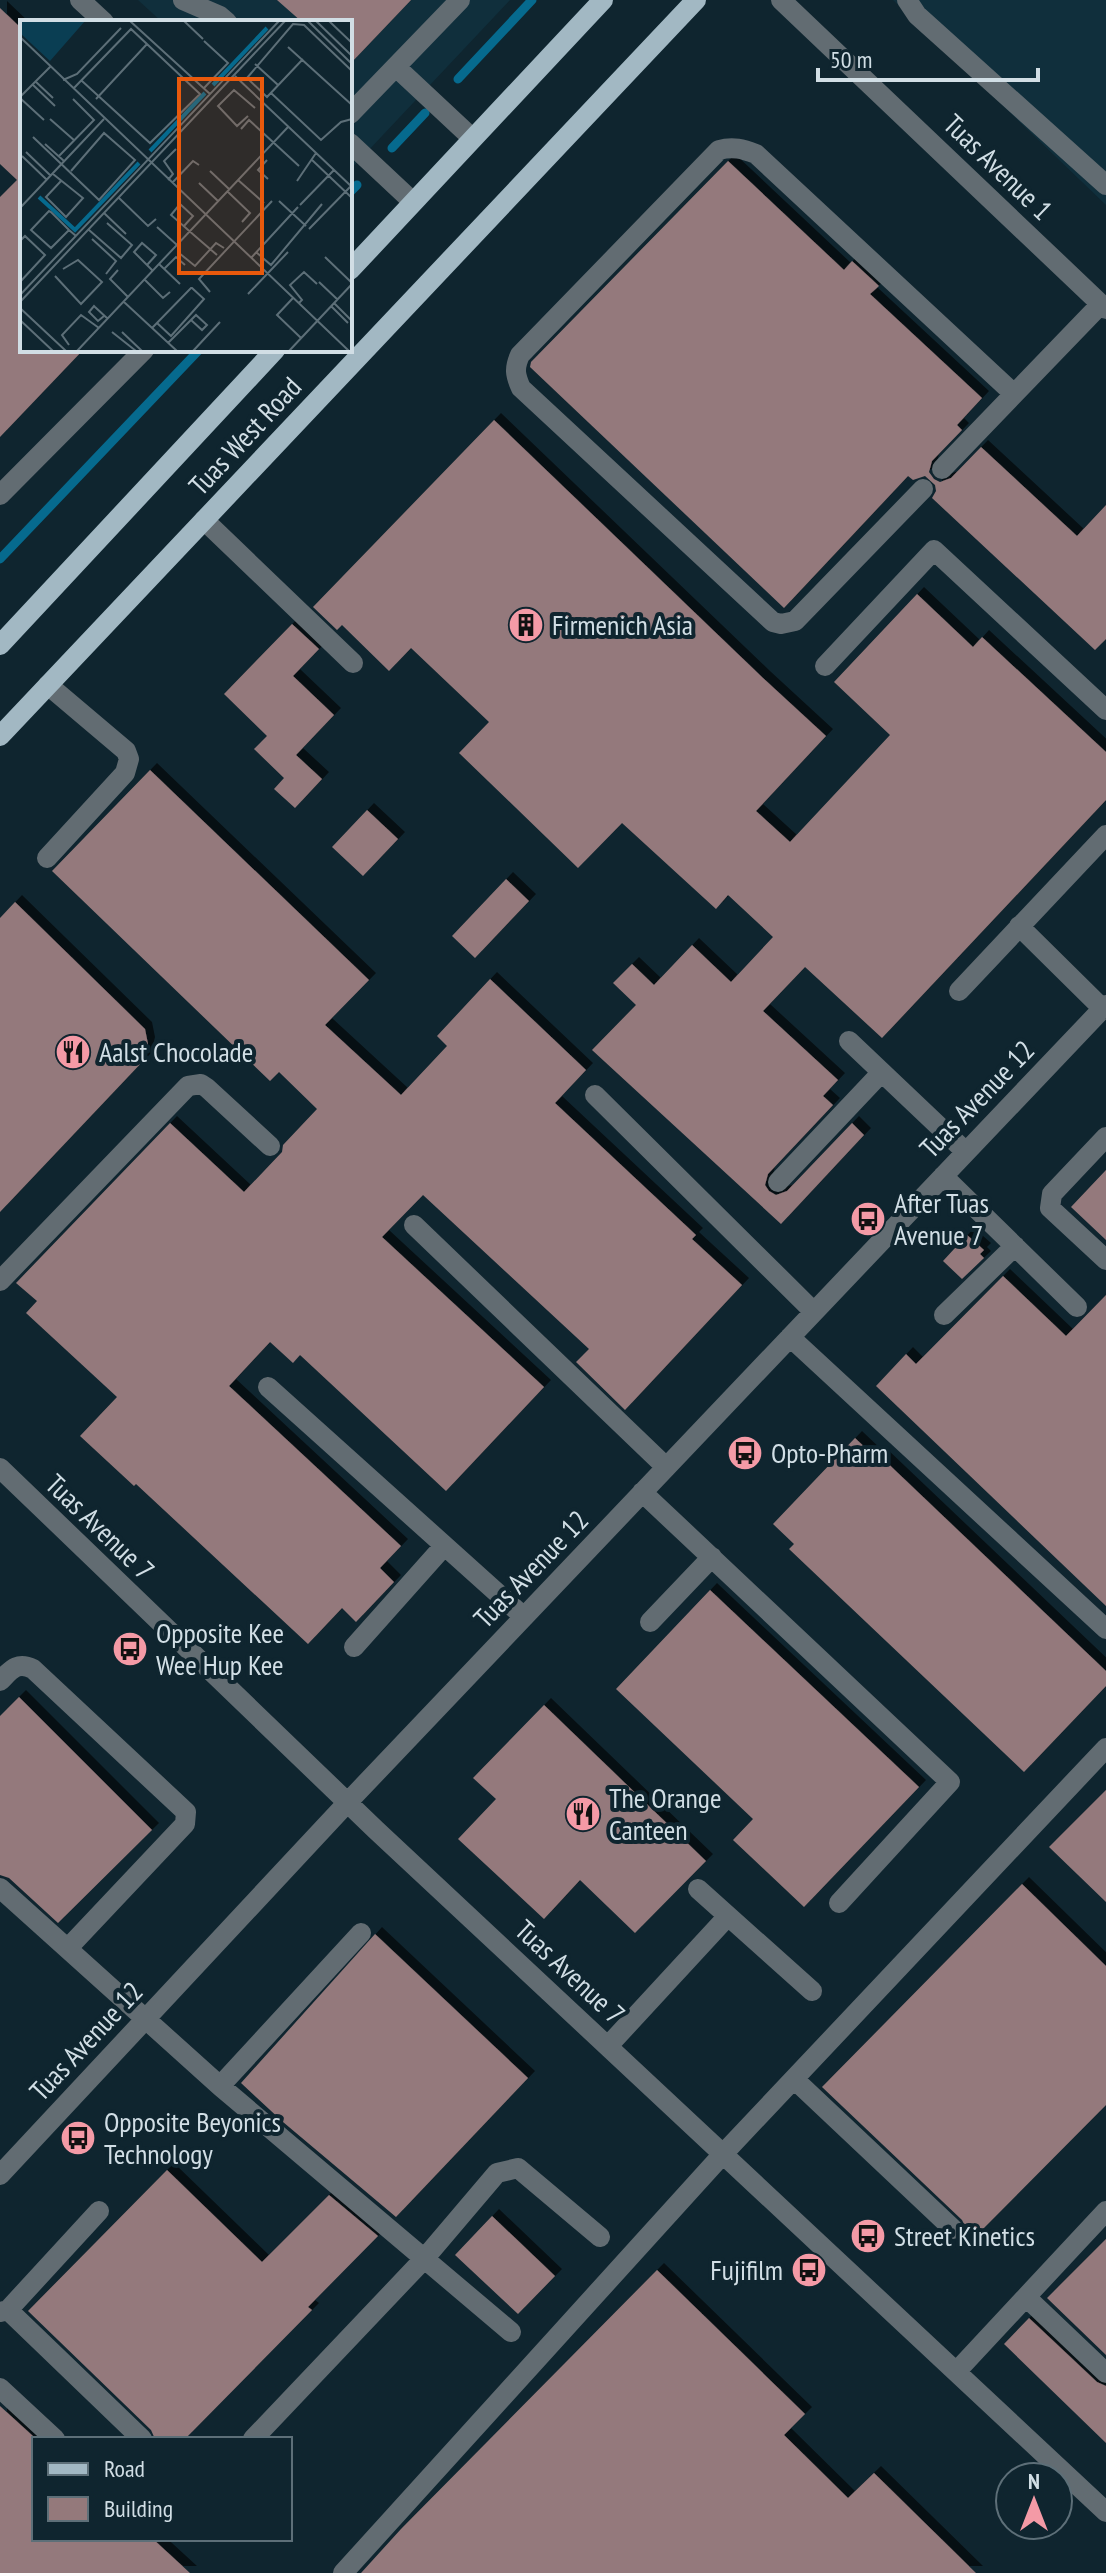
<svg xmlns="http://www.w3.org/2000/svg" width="1106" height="2573" viewBox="0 0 1106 2573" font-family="'PT Sans Narrow',sans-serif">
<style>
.built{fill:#102f3c}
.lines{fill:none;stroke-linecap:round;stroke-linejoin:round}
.stream{stroke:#066a8e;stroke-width:9}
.building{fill:#94797b;filter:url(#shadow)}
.minor{stroke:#626c72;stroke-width:20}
.major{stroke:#a2b8c3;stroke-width:20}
.labels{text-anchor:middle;stroke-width:8;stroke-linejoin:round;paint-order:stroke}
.street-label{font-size:28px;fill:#d1dee5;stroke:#0f252f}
.poi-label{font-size:28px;fill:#d1dee5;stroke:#0f252f;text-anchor:start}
.inset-river{fill:none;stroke:#066a8e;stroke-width:4}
.inset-road{fill:none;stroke:#5d6f78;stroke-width:2}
.view{fill:#e8590c;fill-opacity:0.15;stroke:#e8590c;stroke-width:4}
.inset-edge{fill:none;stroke:#d1dee5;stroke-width:4}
</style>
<defs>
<filter id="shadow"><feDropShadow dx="7" dy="-7" stdDeviation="0" flood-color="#0009"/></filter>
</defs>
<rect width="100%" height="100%" fill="#0f252f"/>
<path class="built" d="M 138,0 L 510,0 L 350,170 L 350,22 L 162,22 Z
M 893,0 L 1106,0 L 1106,205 Z"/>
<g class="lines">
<path class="stream" d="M 458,79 L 532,0
M 392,148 L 425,113
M 350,192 L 357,185
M 0,559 L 199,350"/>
</g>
<path class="building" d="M 277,0 L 411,0 L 350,64 L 350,22 L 302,22 Z
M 0,8 L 22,29 L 22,350 L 83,350 L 0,437 L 0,197 L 17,180 L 0,164 Z
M 728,161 L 844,270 L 852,261 L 879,286 L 870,294 L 982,398 L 957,425 L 962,430 L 932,461 L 929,472 L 934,479 L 940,482 L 951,478 L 981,447 L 1077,536 L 1106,505 L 1106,639 L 1095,650 L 932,498 L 936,491 L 935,485 L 925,476 L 913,480 L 908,476 L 784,608 L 530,367 L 531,362 Z
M 494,420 L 763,678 L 826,736 L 756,811 L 790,842 L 890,735 L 834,682 L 917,594 L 973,647 L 982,637 L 1106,752 L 1106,800 L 882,1038 L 805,967 L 763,1011 L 838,1080 L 823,1096 L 833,1105 L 768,1174 L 765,1185 L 769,1191 L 776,1195 L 787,1191 L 852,1123 L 864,1135 L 781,1224 L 592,1050 L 636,1005 L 613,983 L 632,964 L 654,985 L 692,945 L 731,982 L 773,937 L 728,895 L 716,909 L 622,823 L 578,868 L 459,753 L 489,722 L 411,648 L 389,671 L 342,625 L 337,630 L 313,607 Z
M 292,624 L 319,649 L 293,676 L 334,715 L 296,755 L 322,779 L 295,808 L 274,789 L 284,778 L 254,749 L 267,736 L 224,694 Z
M 150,770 L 369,980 L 325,1025 L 401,1095 L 447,1046 L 437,1036 L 490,979 L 586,1070 L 555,1103 L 696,1235 L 692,1239 L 742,1285 L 625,1410 L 576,1362 L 589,1349 L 423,1195 L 382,1237 L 544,1387 L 446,1491 L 300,1355 L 293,1363 L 270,1342 L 229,1386 L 401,1546 L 380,1568 L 394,1582 L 356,1622 L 342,1608 L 308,1644 L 136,1484 L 134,1486 L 80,1436 L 117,1397 L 26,1313 L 37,1301 L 16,1283 L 170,1123 L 244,1192 L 282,1152 L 283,1145 L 317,1109 L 279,1072 L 270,1081 L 52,871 Z
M 367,810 L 398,839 L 363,876 L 332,847 Z
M 506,879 L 529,901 L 475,958 L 452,936 Z
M 15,902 L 145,1029 L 148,1044 L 144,1060 L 0,1212 L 0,918 Z
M 1106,1170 L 1106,1240 L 1071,1207 Z
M 967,1235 L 984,1250 L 980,1254 L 984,1258 L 962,1279 L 943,1261 Z
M 1003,1276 L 1066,1336 L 1106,1295 L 1106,1606 L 876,1386 L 906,1354 L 916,1364 Z
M 855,1438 L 875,1457 L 878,1454 L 1106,1671 L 1106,1686 L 1024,1772 L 789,1549 L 794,1544 L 773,1524 Z
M 710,1590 L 919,1787 L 804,1907 L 733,1840 L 753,1819 L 616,1689 Z
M 19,1697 L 152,1830 L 58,1923 L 9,1878 L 0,1875 L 0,1716 Z
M 544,1705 L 706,1861 L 635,1933 L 580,1880 L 544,1919 L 458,1839 L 496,1799 L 473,1778 Z
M 1106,1790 L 1106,1902 L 1049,1847 Z
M 1022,1884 L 1106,1966 L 1106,2105 L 975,2237 L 966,2228 L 962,2220 L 822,2087 Z
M 375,1934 L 528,2078 L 396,2217 L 283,2122 L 241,2083 Z
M 167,2170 L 262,2262 L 329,2195 L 378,2236 L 308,2307 L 312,2310 L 185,2439 L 155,2439 L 151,2430 L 28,2311 Z
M 492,2216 L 555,2276 L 518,2314 L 455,2255 Z
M 1106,2239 L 1106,2355 L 1047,2298 Z
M 657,2270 L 805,2414 L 784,2435 L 848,2498 L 874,2473 L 976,2573 L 361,2573 L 401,2529 Z
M 1029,2318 L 1097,2382 L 1106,2386 L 1106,2443 L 1004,2344 Z
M 0,2406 L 34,2437 L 34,2539 L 153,2539 L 190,2573 L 0,2573 Z"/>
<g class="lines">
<path class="minor" d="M 80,0 L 104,22
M 183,0 L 220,16 L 227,22
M 781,0 L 1106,309
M 907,0 L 917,15 L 1106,185
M 396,67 L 472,138
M 350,114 L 460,0
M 350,143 L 413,202
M 942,469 L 1101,304
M 923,489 L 795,621 L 781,624 L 773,622 L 521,388 C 515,375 514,368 520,355 L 719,150 C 733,146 743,149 756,154 L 1014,394
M 0,495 L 144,350
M 204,520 L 353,663
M 825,666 L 934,550 L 1106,710
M 47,858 L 125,773 L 129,759 L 126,751 L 48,685
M 1019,926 L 1103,1009
M 959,991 L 1106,835
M 849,1041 L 966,1152
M 595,1095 L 814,1312
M 1106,1137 L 1052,1194 L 1050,1208 L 1106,1260
M 943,1176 L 1077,1307
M 778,1182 L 881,1073
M 414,1225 L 666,1467
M 0,1281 L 188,1086 L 201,1084 L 207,1088 L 270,1146
M 944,1315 L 1015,1246
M 790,1337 L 1106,1629
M 268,1387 L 524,1617
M 0,1468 L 376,1830 L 1106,2512
M 642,1492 L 950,1782 L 839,1903
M 650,1622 L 712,1557
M 354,1647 L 444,1546
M 0,1681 C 11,1670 17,1661 33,1669 L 186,1812 L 185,1824 L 68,1948
M 0,1888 L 220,2086 L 511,2332
M 698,1889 L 812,1991
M 608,2046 L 728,1916
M 794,2079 L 953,2229
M 220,2086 L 361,1933
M 0,2175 L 348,1802 L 1106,1005
M 1026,2297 L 1106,2373
M 8,2310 L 142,2439
M 0,2312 L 8,2310 L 99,2211
M 956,2372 L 1106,2211
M 0,2388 L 55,2439
M 253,2439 L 424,2259 L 497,2173 L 518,2168 L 600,2237
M 343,2573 L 723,2154 L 1106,1748"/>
<path class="major" d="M 350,270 L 603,0
M 0,645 L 275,350
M 0,736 L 696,0"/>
</g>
<defs>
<symbol id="building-disc" viewBox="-11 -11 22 22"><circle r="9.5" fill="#f49aa6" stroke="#0f252f"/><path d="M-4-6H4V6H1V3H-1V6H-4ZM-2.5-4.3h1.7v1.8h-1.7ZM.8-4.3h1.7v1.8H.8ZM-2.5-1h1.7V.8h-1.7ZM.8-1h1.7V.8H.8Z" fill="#111"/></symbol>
<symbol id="restaurant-disc" viewBox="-11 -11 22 22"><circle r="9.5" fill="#f49aa6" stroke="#0f252f"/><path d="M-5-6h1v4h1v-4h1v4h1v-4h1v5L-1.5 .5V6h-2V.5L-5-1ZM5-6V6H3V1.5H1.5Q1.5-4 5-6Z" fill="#111"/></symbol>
<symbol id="bus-disc" viewBox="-11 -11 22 22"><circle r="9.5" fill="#f49aa6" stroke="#0f252f"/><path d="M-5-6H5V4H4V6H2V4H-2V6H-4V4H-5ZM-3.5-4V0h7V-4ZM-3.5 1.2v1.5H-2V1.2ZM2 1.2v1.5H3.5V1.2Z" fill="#111"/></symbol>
</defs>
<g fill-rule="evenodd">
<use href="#building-disc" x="506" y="605" width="40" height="40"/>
<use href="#restaurant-disc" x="53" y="1032" width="40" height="40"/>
<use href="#bus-disc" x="848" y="1199" width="40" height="40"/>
<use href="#bus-disc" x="725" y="1433" width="40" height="40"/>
<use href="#bus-disc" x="110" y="1629" width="40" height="40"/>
<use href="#restaurant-disc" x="563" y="1794" width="40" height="40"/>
<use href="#bus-disc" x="58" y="2118" width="40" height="40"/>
<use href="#bus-disc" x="848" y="2216" width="40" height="40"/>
<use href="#bus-disc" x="789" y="2250" width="40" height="40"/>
</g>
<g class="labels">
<g class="street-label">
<text transform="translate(998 167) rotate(44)" y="10">Tuas Avenue 1</text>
<text transform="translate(245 436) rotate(-47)" y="10">Tuas West Road</text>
<text transform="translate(977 1099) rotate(-46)" y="10">Tuas Avenue 12</text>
<text transform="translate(100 1527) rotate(44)" y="10">Tuas Avenue 7</text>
<text transform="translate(531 1569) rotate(-46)" y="10">Tuas Avenue 12</text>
<text transform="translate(570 1972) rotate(43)" y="10">Tuas Avenue 7</text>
<text transform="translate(86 2041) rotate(-47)" y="10">Tuas Avenue 12</text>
</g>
<g class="poi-label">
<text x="552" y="635">Firmenich Asia</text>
<text x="99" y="1062">Aalst Chocolade</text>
<text x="894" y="1213">After Tuas<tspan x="894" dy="32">Avenue 7</tspan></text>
<text x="771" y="1463">Opto-Pharm</text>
<text x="156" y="1643">Opposite Kee<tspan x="156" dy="32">Wee Hup Kee</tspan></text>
<text x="609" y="1808">The Orange<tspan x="609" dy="32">Canteen</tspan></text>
<text x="104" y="2132">Opposite Beyonics<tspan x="104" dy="32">Technology</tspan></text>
<text x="894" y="2246">Street Kinetics</text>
<text x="783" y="2280" text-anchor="end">Fujifilm</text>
</g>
</g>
<g transform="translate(20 20)">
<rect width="332" height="332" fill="#0f252f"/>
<path d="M 0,1 L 65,1 L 30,41 L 0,13 Z" fill="#0a3e53"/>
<path class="inset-river" d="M 193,65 L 247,8M 130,131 L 185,73M 19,177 L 55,210 L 119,143"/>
<path class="inset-road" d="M 110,1 L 190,74M 164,1 L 183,19M 288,1 L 332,44M 296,1 L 332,36M 309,1 L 332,23M 0,17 L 329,331M 268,27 L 332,85M 283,39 L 247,77 L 227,58 L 273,4 L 284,5 L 332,51M 235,44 L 258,65M 215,56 L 332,167M 43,60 L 57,54 L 101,8M 15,61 L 33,78M 12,64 L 35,86M 184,68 L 208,43 L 184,21M 53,69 L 111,9 L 180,74 L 130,123 L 62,61M 251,73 L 301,120 L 321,102 L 332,99M 0,77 L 30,47M 0,78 L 24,100M 76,79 L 127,24M 228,96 L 217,106 L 198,86 L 214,70 L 235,88M 30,99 L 55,121M 221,109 L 229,100 L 279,146M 13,117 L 79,180 L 115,140 L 84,113 L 51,151M 25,124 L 44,141M 6,132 L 31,156M 2,136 L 27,160M 39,136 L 74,100 L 53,79M 291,139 L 332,178M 247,140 L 238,150 L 248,159M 190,151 L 209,169M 33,154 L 63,178 L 46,197 L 26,177 L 41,161M 148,160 L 153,154 L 144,141 L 156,129M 218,160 L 244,183M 277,161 L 296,133M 152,163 L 173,141 L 179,145M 179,163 L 198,181M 207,171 L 230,193 L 222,202M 99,178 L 128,206 L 136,199M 259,181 L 286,206M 280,185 L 314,150M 0,188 L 84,99M 84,193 L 106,214M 164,206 L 173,196 L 160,184 L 151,195 L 175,216 L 197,235M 137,207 L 157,225M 289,209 L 331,166M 49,210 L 31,228 L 11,210 L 29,191 L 31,192 L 49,210 L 56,216M 69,210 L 101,238 L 112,225 L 87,203M 72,219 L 96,241 L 86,254M 0,221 L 5,216 L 25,235 L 0,262M 236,232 L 251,245 L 302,184M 159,233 L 175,246 L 196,223 L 204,228M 305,237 L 332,263M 231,238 L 278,187M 139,244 L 160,264M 127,245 L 136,235 L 122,223 L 114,232 L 133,251M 144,249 L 156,237 L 165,245M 98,250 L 90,259 L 108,277M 35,256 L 61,284 L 82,262 L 58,240 L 43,249M 124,259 L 143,278 L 150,272M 299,262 L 318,280M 190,272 L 179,259 L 252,181M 228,274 L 268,232M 0,275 L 259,1M 273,278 L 257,295 L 281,318M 0,282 L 265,1M 104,282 L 157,331M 279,283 L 282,280 L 270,265 L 284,252 L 297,264M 314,283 L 332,301M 311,286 L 328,303M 0,288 L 46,331M 84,296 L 78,301 L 69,292 L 74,286 L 75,287 L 88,299M 0,300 L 33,331M 132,308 L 134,306 L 171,268 L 172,268 L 184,279 L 151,316 L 137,303M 92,312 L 116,331M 102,312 L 122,331M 148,323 L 176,295 L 187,305 L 182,310 L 171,300M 49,325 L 42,315 L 61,295 L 79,308M 57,331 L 268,107M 173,331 L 200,302M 269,331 L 332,264"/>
<path class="view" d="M 159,59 L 242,59 L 242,253 L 159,253 Z"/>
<rect width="332" height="332" class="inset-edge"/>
</g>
<rect x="32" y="2437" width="260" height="104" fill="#0f252f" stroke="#5d6f78" stroke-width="2"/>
<rect x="48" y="2463" width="40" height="12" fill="#a2b8c3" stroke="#5d6f78" stroke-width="2"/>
<text x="104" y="2477" font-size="24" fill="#d1dee5">Road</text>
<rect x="48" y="2497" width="40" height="24" fill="#94797b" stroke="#5d6f78" stroke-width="2"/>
<text x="104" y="2517" font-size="24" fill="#d1dee5">Building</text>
<g transform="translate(1034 2501)"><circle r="38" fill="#0f252f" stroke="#5d6f78" stroke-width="2"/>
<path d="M0-6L14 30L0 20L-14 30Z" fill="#f49aa6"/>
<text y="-12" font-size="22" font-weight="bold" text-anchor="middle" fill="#d1dee5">N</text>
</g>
<path d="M818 68v12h220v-12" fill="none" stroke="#d1dee5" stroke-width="4"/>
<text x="830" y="68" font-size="24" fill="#d1dee5" stroke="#0f252f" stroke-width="6" paint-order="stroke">50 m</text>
</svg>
